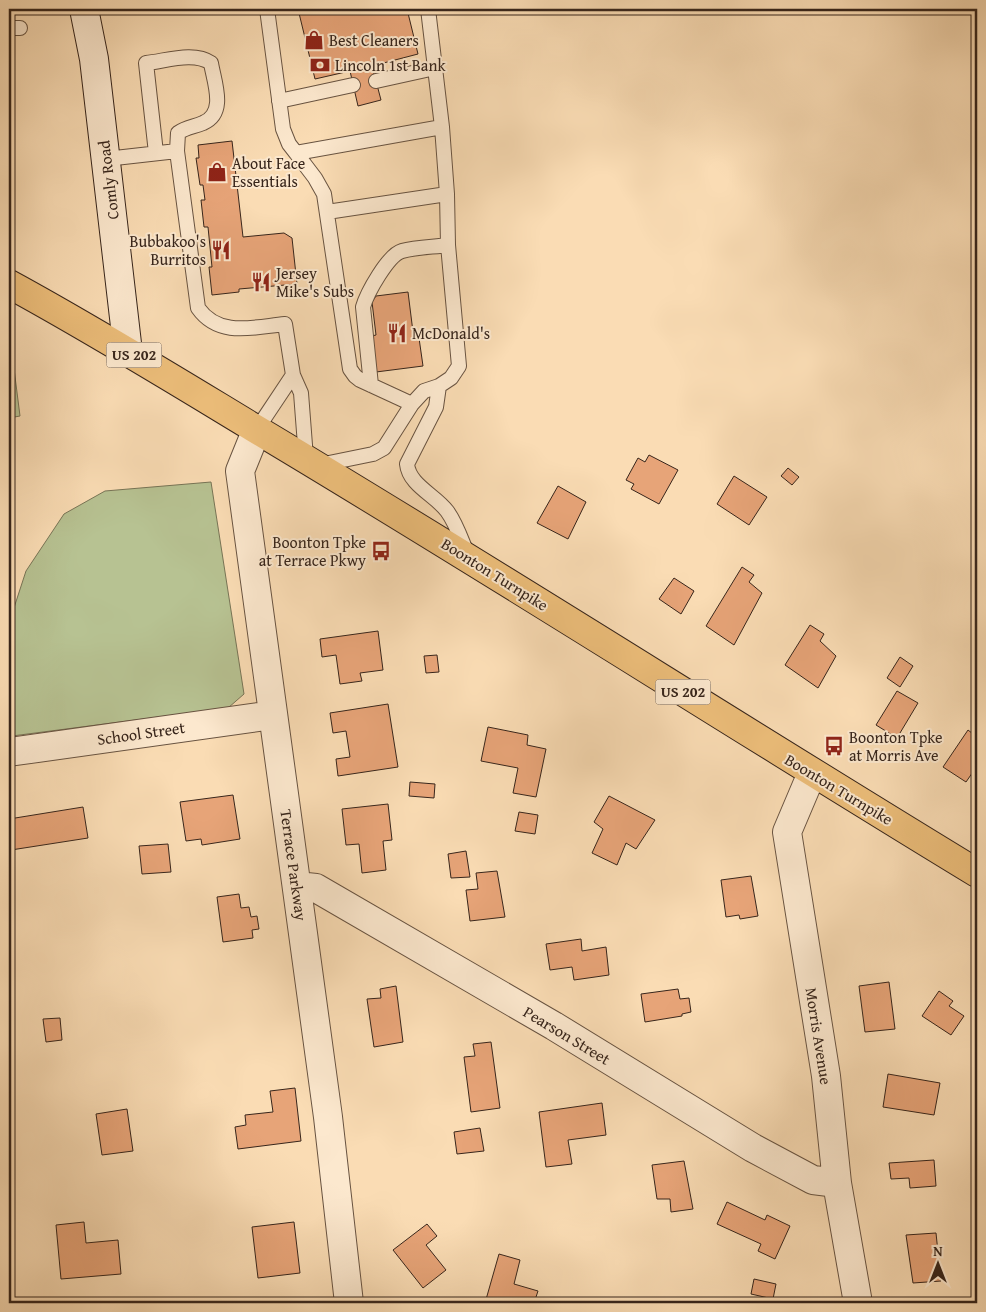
<svg xmlns="http://www.w3.org/2000/svg" width="986" height="1312" viewBox="0 0 986 1312" font-family="'Gentium Book Plus',serif">
<style>
.garden{fill:#b7c292;stroke:#777456}
.building{fill:#e7a478;stroke:#37251b}
.lines{fill:none;stroke-linecap:round;stroke-linejoin:round}
.lane-casing{stroke:#685341;stroke-width:16}
.street-casing{stroke:#685341;stroke-width:30}
.secondary-casing{stroke:#37251b;stroke-width:30}
.primary-casing{stroke:#37251b;stroke-width:30}
.lane{stroke:#fce8ce;stroke-width:14}
.street{stroke:#fce8ce;stroke-width:28}
.secondary{stroke:#fce8ce;stroke-width:28}
.primary{stroke:#edbe7a;stroke-width:28}
.labels{text-anchor:middle;stroke-width:4;stroke-linejoin:round;paint-order:stroke}
.shield{fill:#fce8ce;stroke:#726051;stroke-width:1}
.shield-label{font-size:15px;font-weight:bold;fill:#37251b}
.poi-label{font-size:16px;fill:#37251b;stroke:#fce8ce;text-anchor:start}
.street-label{font-size:16px;fill:#37251b;stroke:#fce8ce}
</style>
<rect width="100%" height="100%" fill="#fadcb4"/>
<filter id="stains"><feTurbulence type="fractalNoise" baseFrequency=".004" numOctaves="4"/><feColorMatrix values="0 0 0 0 .2 0 0 0 0 .09 0 0 0 0 .02 0 0 0 .5 -.17"/></filter>
<radialGradient id="worn" r=".72"><stop offset=".6" stop-color="#630" stop-opacity="0"/><stop offset="1" stop-color="#630" stop-opacity=".3"/></radialGradient>
<path class="garden" d="M 9,345 L 11,345 L 20,416 L 9,418 Z
M 211,482 L 244,694 L 228,708 L 12,736 L 9,713 L 9,623 L 26,571 L 64,514 L 105,491 Z"/>
<path class="building" d="M 298,9 L 407,9 L 418,54 L 372,66 L 381,100 L 358,106 L 350,71 L 315,79 Z
M 232,141 L 243,237 L 284,233 L 292,238 L 297,284 L 239,289 L 239,292 L 212,295 L 209,267 L 212,267 L 208,227 L 204,227 L 201,200 L 205,200 L 203,185 L 200,185 L 196,158 L 199,158 L 198,145 Z
M 408,292 L 413,332 L 418,331 L 423,366 L 376,372 L 367,337 L 376,335 L 372,302 L 376,296 Z
M 649,455 L 678,470 L 659,504 L 631,489 L 634,484 L 626,480 L 638,458 L 645,462 Z
M 788,468 L 799,477 L 792,485 L 781,476 Z
M 734,476 L 767,497 L 749,525 L 717,504 Z
M 558,486 L 586,502 L 568,539 L 537,523 Z
M 742,567 L 754,575 L 749,582 L 762,593 L 734,645 L 706,626 Z
M 674,578 L 694,591 L 681,614 L 659,599 Z
M 810,625 L 824,634 L 820,641 L 836,656 L 818,688 L 785,665 Z
M 378,631 L 383,670 L 360,673 L 362,681 L 340,684 L 336,655 L 322,657 L 320,639 Z
M 437,655 L 439,672 L 426,673 L 424,656 Z
M 900,657 L 913,666 L 900,687 L 887,678 Z
M 897,691 L 918,703 L 897,738 L 876,725 Z
M 388,704 L 398,767 L 338,776 L 336,759 L 350,757 L 346,731 L 333,733 L 330,713 Z
M 488,727 L 528,735 L 527,745 L 546,749 L 536,797 L 513,793 L 518,768 L 481,761 Z
M 968,730 L 977,737 L 977,766 L 966,782 L 943,767 Z
M 410,782 L 435,784 L 434,798 L 409,796 Z
M 233,795 L 240,839 L 202,845 L 201,839 L 186,841 L 180,802 Z
M 609,796 L 655,820 L 636,849 L 626,843 L 617,865 L 592,853 L 603,829 L 594,822 Z
M 388,804 L 392,840 L 383,841 L 386,870 L 362,873 L 359,844 L 346,845 L 342,809 Z
M 83,807 L 88,838 L 11,850 L 9,819 Z
M 519,812 L 538,815 L 535,834 L 515,831 Z
M 168,844 L 171,872 L 142,874 L 139,846 Z
M 466,851 L 470,877 L 451,878 L 448,854 Z
M 497,871 L 505,917 L 470,921 L 466,890 L 478,889 L 476,873 Z
M 751,876 L 758,916 L 740,919 L 739,915 L 726,917 L 721,880 Z
M 239,894 L 241,908 L 249,907 L 251,917 L 257,916 L 259,929 L 252,930 L 253,938 L 223,942 L 217,897 Z
M 581,939 L 582,951 L 606,947 L 609,975 L 574,980 L 572,967 L 550,970 L 546,944 Z
M 889,982 L 895,1029 L 865,1032 L 859,986 Z
M 396,986 L 403,1042 L 374,1047 L 367,999 L 381,998 L 380,989 Z
M 678,989 L 680,999 L 689,998 L 691,1012 L 682,1014 L 682,1016 L 645,1022 L 641,994 Z
M 939,991 L 953,1001 L 949,1006 L 964,1016 L 951,1035 L 922,1016 Z
M 60,1018 L 62,1040 L 46,1042 L 43,1019 Z
M 491,1042 L 500,1108 L 471,1112 L 464,1057 L 475,1056 L 473,1044 Z
M 888,1074 L 940,1083 L 934,1115 L 883,1107 Z
M 295,1088 L 301,1141 L 238,1149 L 235,1127 L 246,1125 L 245,1115 L 273,1112 L 270,1091 Z
M 602,1103 L 606,1135 L 568,1140 L 572,1164 L 546,1167 L 539,1112 Z
M 127,1109 L 133,1151 L 102,1155 L 96,1114 Z
M 480,1128 L 484,1151 L 457,1154 L 454,1132 Z
M 934,1160 L 936,1186 L 910,1188 L 909,1178 L 891,1179 L 889,1163 Z
M 684,1161 L 693,1209 L 671,1212 L 670,1199 L 657,1199 L 652,1165 Z
M 727,1202 L 765,1220 L 767,1215 L 790,1226 L 775,1259 L 758,1251 L 761,1244 L 717,1224 Z
M 84,1222 L 86,1243 L 118,1240 L 121,1274 L 61,1279 L 56,1225 Z
M 294,1222 L 300,1273 L 258,1278 L 252,1227 Z
M 427,1224 L 437,1236 L 426,1245 L 446,1270 L 423,1288 L 393,1250 Z
M 936,1233 L 941,1281 L 913,1283 L 906,1235 Z
M 499,1254 L 520,1260 L 514,1284 L 538,1291 L 534,1303 L 485,1303 Z
M 754,1279 L 776,1284 L 773,1299 L 751,1294 Z"/>
<g class="lines">
<defs>
<path id="lane" d="M 267,9 L 283,129 L 289,144 L 296,153 L 442,127 L 447,194 L 448,245 L 459,366 L 451,378 L 439,386 L 424,391 L 412,404 L 384,448 L 373,454 L 319,465
M 428,9 L 442,127
M 9,28 L 20,28
M 376,81 L 435,68
M 279,101 L 353,85
M 156,153 L 146,63 C 166,61 194,51 211,63 C 214,82 227,113 203,123 C 194,127 186,127 178,133 L 177,151
M 296,153 L 315,178 L 324,194 L 350,369 L 355,376 L 360,380 L 412,404
M 106,159 L 177,151 L 198,308 C 219,338 254,327 285,324 L 293,375 L 301,393 L 306,458
M 327,212 L 447,194
M 371,385 L 363,307 C 367,293 388,255 402,251 C 416,247 434,247 448,245
M 439,386 L 436,407 L 407,464 C 409,485 435,495 447,511 C 456,523 461,539 467,553
M 257,429 L 293,375"/>
<path id="street" d="M 257,429 L 240,471 L 328,1117 L 349,1303
M 9,752 L 273,715
M 812,773 L 787,832 L 826,1076 L 837,1183 L 858,1303
M 297,886 L 316,888 L 554,1026 L 753,1148 L 813,1180 L 837,1183"/>
<path id="secondary" d="M 84,9 L 94,59 L 128,352"/>
<path id="primary" d="M 9,284 C 92,329 173,379 254,428 C 497,573 735,726 977,873"/>
</defs>
<use href="#lane" class="lane-casing"/>
<use href="#street" class="street-casing"/>
<use href="#secondary" class="secondary-casing"/>
<use href="#primary" class="primary-casing"/>
<use href="#lane" class="lane"/>
<use href="#street" class="street"/>
<use href="#secondary" class="secondary"/>
<use href="#primary" class="primary"/>
</g>
<defs>
<symbol id="shop-bare" viewBox="-9 -9 18 18"><path d="M-5-2.5h2.3a2.7 3.5 0 0 1 5.4 0H5L5.5 6h-11ZM-1.5-2.5h3a1.5 2.3 0 0 0-3 0Z" fill="#8f2418" stroke="#fce8ce" stroke-width="2.5" paint-order="stroke"/></symbol>
<symbol id="bank-bare" viewBox="-9 -9 18 18"><path d="M-6-4H6V4H-6ZM0-2.3a2.3 2.3 0 1 0 0 4.6a2.3 2.3 0 1 0 0-4.6Z" fill="#8f2418" stroke="#fce8ce" stroke-width="2.5" paint-order="stroke"/></symbol>
<symbol id="restaurant-bare" viewBox="-9 -9 18 18"><path d="M-5-6h1v4h1v-4h1v4h1v-4h1v5L-1.5 .5V6h-2V.5L-5-1ZM5-6V6H3V1.5H1.5Q1.5-4 5-6Z" fill="#8f2418" stroke="#fce8ce" stroke-width="2.5" paint-order="stroke"/></symbol>
<symbol id="bus-bare" viewBox="-9 -9 18 18"><path d="M-5-6H5V4H4V6H2V4H-2V6H-4V4H-5ZM-3.5-4V0h7V-4ZM-3.5 1.2v1.5H-2V1.2ZM2 1.2v1.5H3.5V1.2Z" fill="#8f2418" stroke="#fce8ce" stroke-width="2.5" paint-order="stroke"/></symbol>
</defs>
<g fill-rule="evenodd">
<use href="#shop-bare" x="300" y="26" width="28" height="28"/>
<use href="#bank-bare" x="306" y="51" width="28" height="28"/>
<use href="#shop-bare" x="203" y="158" width="28" height="28"/>
<use href="#restaurant-bare" x="207" y="236" width="28" height="28"/>
<use href="#restaurant-bare" x="247" y="268" width="28" height="28"/>
<use href="#restaurant-bare" x="383" y="319" width="28" height="28"/>
<use href="#bus-bare" x="367" y="537" width="28" height="28"/>
<use href="#bus-bare" x="820" y="732" width="28" height="28"/>
</g>
<g class="labels">
<g class="shield">
<rect x="106.5" y="342.5" width="55" height="25" rx="4"/>
<rect x="655.5" y="679.5" width="55" height="25" rx="4"/>
</g>
<g class="shield-label">
<text x="134" y="360">US 202</text>
<text x="683" y="697">US 202</text>
</g>
<g class="poi-label">
<text x="329" y="46">Best Cleaners</text>
<text x="335" y="71">Lincoln 1st Bank</text>
<text x="232" y="169">About Face<tspan x="232" dy="18">Essentials</tspan></text>
<text x="206" y="247" text-anchor="end">Bubbakoo's<tspan x="206" dy="18">Burritos</tspan></text>
<text x="276" y="279">Jersey<tspan x="276" dy="18">Mike's Subs</tspan></text>
<text x="412" y="339">McDonald's</text>
<text x="366" y="548" text-anchor="end">Boonton Tpke<tspan x="366" dy="18">at Terrace Pkwy</tspan></text>
<text x="849" y="743">Boonton Tpke<tspan x="849" dy="18">at Morris Ave</tspan></text>
</g>
<g class="street-label">
<text transform="translate(108 180) rotate(-97)" y="6">Comly Road</text>
<text transform="translate(495 574) rotate(32)" y="6">Boonton Turnpike</text>
<text transform="translate(141 733) rotate(-8)" y="6">School Street</text>
<text transform="translate(839 789) rotate(31)" y="6">Boonton Turnpike</text>
<text transform="translate(294 865) rotate(82)" y="6">Terrace Parkway</text>
<text transform="translate(567 1035) rotate(31)" y="6">Pearson Street</text>
<text transform="translate(819 1036) rotate(81)" y="6">Morris Avenue</text>
</g>
</g>
<rect width="986" height="1312" fill="none" stroke="#fadcb4" stroke-width="30"/>
<rect x="10" y="10" width="966" height="1292" fill="none" stroke="#37251b" stroke-width="2.5"/>
<rect x="15" y="15" width="956" height="1282" fill="none" stroke="#37251b"/>
<g transform="translate(938 1264)" stroke="#fce8ce" stroke-width="4" paint-order="stroke">
<path d="M0-4L9 19L0 12L-9 19Z" fill="#37251b"/>
<text y="-8" font-size="14" font-weight="bold" text-anchor="middle" fill="#37251b">N</text>
</g>
<rect width="100%" height="100%" filter="url(#stains)"/>
<rect width="100%" height="100%" fill="url(#worn)"/>
</svg>
